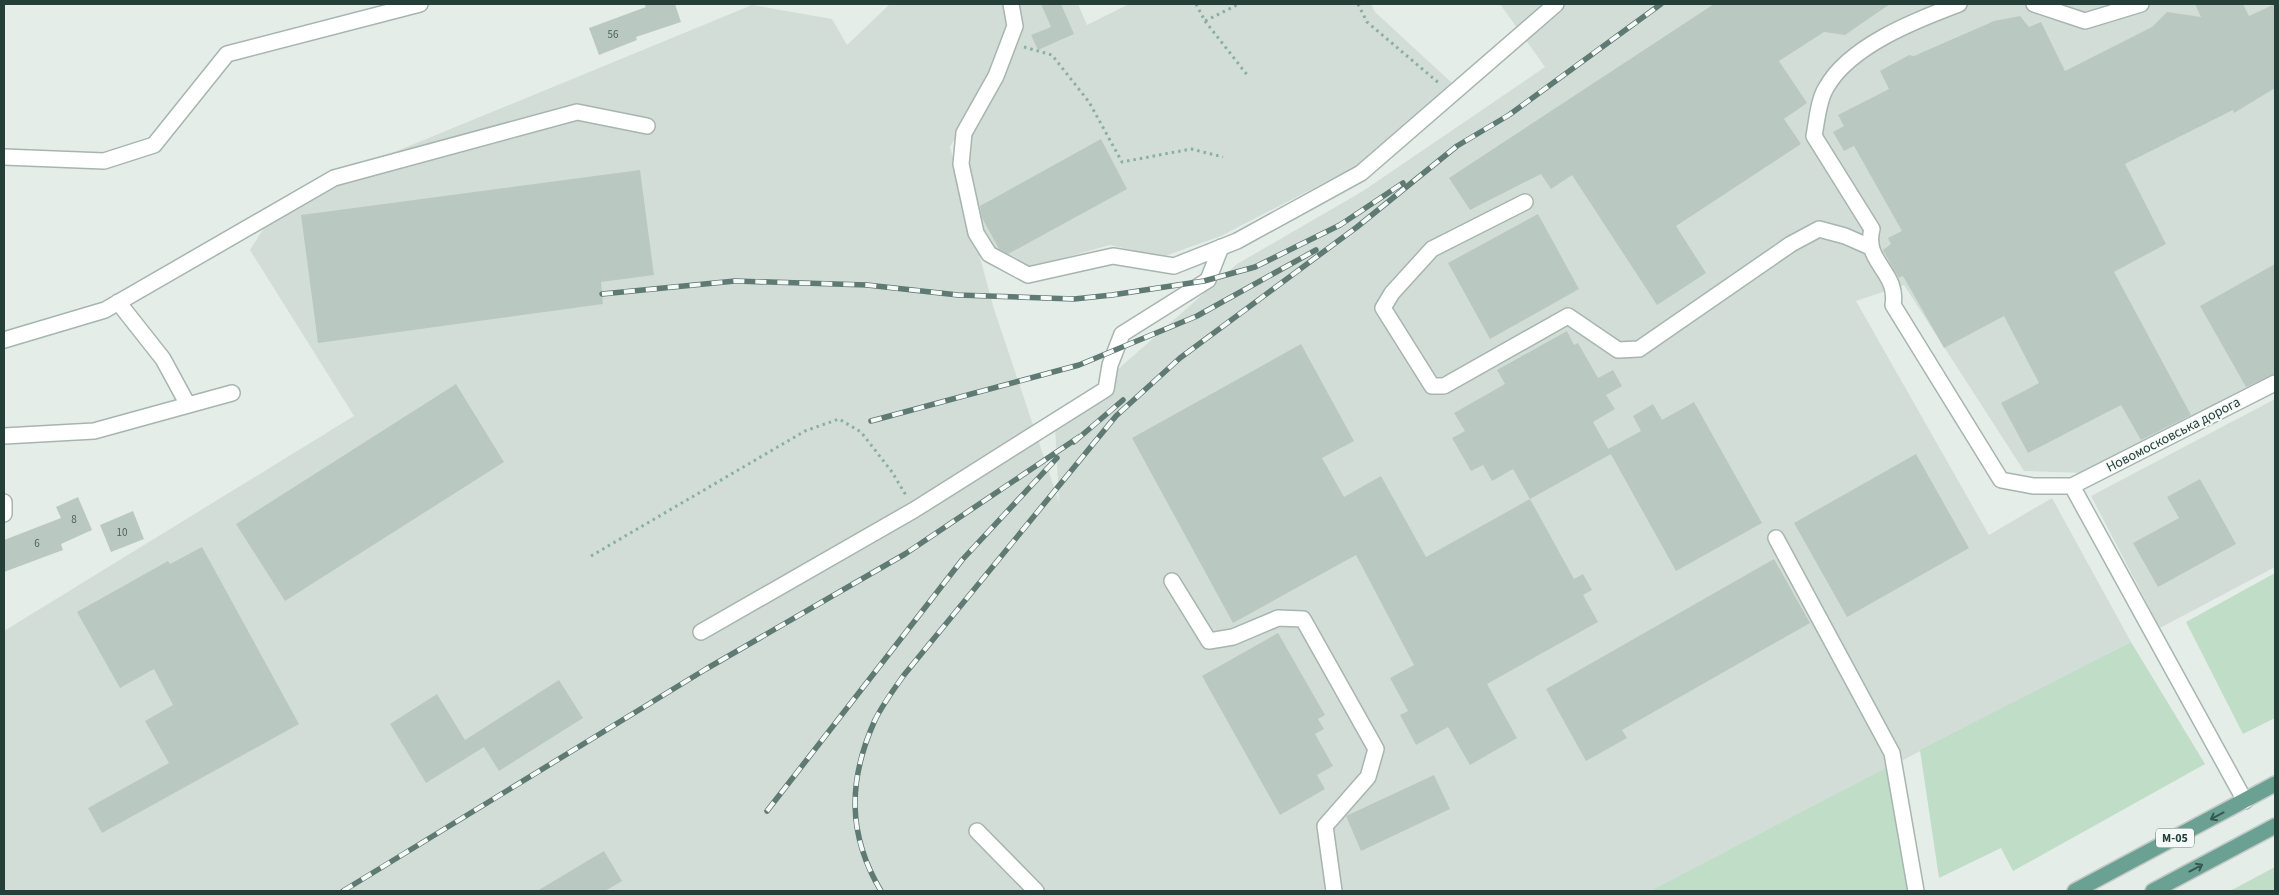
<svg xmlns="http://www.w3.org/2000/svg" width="2279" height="895" viewBox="0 0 2279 895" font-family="'Source Sans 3',sans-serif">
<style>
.built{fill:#d3ddd8}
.green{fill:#bfddc7}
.building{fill:#bac8c2}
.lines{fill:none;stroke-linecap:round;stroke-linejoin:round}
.minor-casing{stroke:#a7b5b0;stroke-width:18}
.major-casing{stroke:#c2c9c7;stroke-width:18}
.path{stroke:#87afa3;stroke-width:3;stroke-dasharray:2.5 4;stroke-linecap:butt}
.minor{stroke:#fff;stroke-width:15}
.major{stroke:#6ba193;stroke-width:15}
.rail-casing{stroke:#5f7a73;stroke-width:5.5}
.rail{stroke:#f5faf8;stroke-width:4;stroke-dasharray:11;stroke-linecap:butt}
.oneway{stroke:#36584f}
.labels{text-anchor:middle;stroke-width:4;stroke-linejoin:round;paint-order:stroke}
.number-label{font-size:11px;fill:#4a615a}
.shield{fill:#f5faf8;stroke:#637772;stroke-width:1}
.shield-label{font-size:12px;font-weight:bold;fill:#243f38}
.street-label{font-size:14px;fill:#243f38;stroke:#f5faf8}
</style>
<rect width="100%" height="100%" fill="#e5ede9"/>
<path class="built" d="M 890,4 L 1005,4 L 1009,31 L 990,78 L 950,147 L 994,309 L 1059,502 L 1055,425 L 1237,264 L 1363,191 L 1545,67 L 1500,4 L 2275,4 L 2275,377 L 2083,473 L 2024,471 L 1904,285 L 1856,301 L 1989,535 L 2052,498 L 2131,642 L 1650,891 L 4,891 L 4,631 L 354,416 L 250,250 L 283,198 L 752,5 L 832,19 L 847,45 Z
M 1015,4 L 1078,4 L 1087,25 L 1129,4 L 1371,4 L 1375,12 L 1452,83 L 1362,163 L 1221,236 L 1162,257 L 1110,245 L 1027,268 L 992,251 L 980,230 L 965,160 L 968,136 Z
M 2275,399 L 2275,567 L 2160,628 L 2091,496 Z"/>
<path class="green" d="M 2275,573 L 2275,718 L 2243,734 L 2186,622 Z
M 2131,642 L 2205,764 L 2013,871 L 2001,848 L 1939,878 L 1920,750 Z
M 1892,765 L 1911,891 L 1650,891 Z
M 2275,867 L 2275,891 L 2230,891 Z"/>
<path class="building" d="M 644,4 L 675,4 L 681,22 L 636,37 L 637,40 L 599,55 L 589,28 L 646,7 Z
M 1041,4 L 1061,4 L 1074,34 L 1038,50 L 1031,35 L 1051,27 Z
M 1714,4 L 1890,4 L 1845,35 L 1824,32 L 1779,61 L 1807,103 L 1784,119 L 1801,144 L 1676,226 L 1706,273 L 1657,305 L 1572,175 L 1551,189 L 1541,174 L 1470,210 L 1449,178 Z
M 2195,4 L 2243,4 L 2249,16 L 2275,4 L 2275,88 L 2234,113 L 2233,110 L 2125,164 L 2166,244 L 2114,272 L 2191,415 L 2141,440 L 2121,405 L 2028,453 L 2001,403 L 2039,383 L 2004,316 L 1944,348 L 1903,276 L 1899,278 L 1885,254 L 1883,250 L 1891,244 L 1888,238 L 1902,231 L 1854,146 L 1844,151 L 1833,132 L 1844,126 L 1838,115 L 1889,89 L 1880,71 L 1909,55 L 1914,56 L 1994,21 L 2020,16 L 2029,27 L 2041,22 L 2065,71 L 2152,27 L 2167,12 L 2201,17 Z
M 1101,139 L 1127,189 L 1008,254 L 999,249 L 982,218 L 980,206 Z
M 640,170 L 654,275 L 601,282 L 603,304 L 318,343 L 301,215 Z
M 1538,214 L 1579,289 L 1490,339 L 1448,263 Z
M 2275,264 L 2275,374 L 2246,387 L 2200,306 Z
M 1567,331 L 1574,345 L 1578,343 L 1598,378 L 1613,370 L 1622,386 L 1606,395 L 1615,409 L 1593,422 L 1611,454 L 1530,499 L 1513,469 L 1492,481 L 1483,465 L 1471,471 L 1452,438 L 1465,431 L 1454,413 L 1505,384 L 1497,370 Z
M 1301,344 L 1354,441 L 1322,458 L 1344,497 L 1381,476 L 1426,557 L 1530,499 L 1574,579 L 1583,574 L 1592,590 L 1583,595 L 1598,622 L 1487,684 L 1517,738 L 1470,765 L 1448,727 L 1416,745 L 1400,715 L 1408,711 L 1390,678 L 1414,665 L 1356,555 L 1233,623 L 1132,438 Z
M 456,384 L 504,462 L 285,601 L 236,524 Z
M 1694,402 L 1762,523 L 1676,571 L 1608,449 L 1641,431 L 1633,416 L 1653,404 L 1662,420 Z
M 1916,454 L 1969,548 L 1847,617 L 1794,523 Z
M 2200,479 L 2236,544 L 2158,587 L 2133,543 L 2179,518 L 2167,497 Z
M 78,497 L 92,530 L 61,544 L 63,550 L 4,572 L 4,540 L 61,518 L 56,507 Z
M 133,511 L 144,539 L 111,552 L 100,525 Z
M 202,547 L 299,724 L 102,833 L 88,808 L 169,763 L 145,721 L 173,705 L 154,669 L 120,688 L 77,612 L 168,561 L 170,564 Z
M 1774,559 L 1810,623 L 1622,730 L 1627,738 L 1586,761 L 1546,689 Z
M 1278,633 L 1325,715 L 1318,719 L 1324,729 L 1315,734 L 1333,766 L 1317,775 L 1325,789 L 1280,815 L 1202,676 Z
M 559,680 L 583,718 L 499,771 L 484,747 L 426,783 L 390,724 L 437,694 L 465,740 Z
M 1434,775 L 1450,809 L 1361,851 L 1346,816 Z
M 604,851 L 622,881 L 605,891 L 537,891 Z"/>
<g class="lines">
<defs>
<path id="minor" d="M 1011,4 L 1015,26 L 996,76 L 964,133 L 961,164 L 976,233 L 989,254 L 1028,275 L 1113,256 L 1174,266 L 1237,241 L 1361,173 L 1556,4
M 1959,4 C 1916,20 1849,46 1826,88 C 1818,101 1817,121 1814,136 L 1872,229 C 1863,262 1899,272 1893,305 L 2001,480 L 2033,486 L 2072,486 L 2245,801
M 2034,4 L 2085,21 L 2141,4
M 4,157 L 104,161 L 154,145 L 227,54 L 420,4
M 1525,202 L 1432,249 L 1392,293 L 1383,308 L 1432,386 L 1444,386 L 1568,316 L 1618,350 L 1639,349 L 1791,244 L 1819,229 L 1845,236 L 1870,247
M 118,302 L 163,359 L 188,405
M 4,340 L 105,310 L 334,178 L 577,112 L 647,126
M 4,436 L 94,431 L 232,393
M 2072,486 L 2275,383
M 4,502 L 4,514
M 1776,538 L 1892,753 L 1916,891
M 1172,581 L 1209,641 L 1233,637 L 1278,618 L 1303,619 L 1376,749 L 1368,777 L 1325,826 L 1334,891
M 701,632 L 914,510 L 1106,389 L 1110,365 L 1122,334 L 1208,280 L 1221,247
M 977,831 L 1036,891"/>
<path id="major" d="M 2075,891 L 2275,784
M 2153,891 L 2275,826"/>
</defs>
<use href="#minor" class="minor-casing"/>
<use href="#major" class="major-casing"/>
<path class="path" d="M 1196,4 L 1205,21 L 1239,4
M 1358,4 L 1367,22 L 1440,84
M 1205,21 L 1248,76
M 1024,47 L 1052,55 L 1089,102 L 1122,162 L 1191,149 L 1223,157
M 591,556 L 805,431 L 839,419 L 861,432 L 892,472 L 907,497"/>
<use href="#minor" class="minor"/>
<use href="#major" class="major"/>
<defs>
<path id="rail" d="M 602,294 L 735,281 L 867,285 L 958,295 L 1074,299 L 1112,295 L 1204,281 L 1255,267 L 1340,225 L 1403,183
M 871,421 L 1079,365 L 1197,316 L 1316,250
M 1074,442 L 1123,400
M 767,811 L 962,560 L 1057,458
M 343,891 L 706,669 L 905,554 L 1079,437
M 881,891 C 847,834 848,780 875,720 C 883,704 894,689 904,675 L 1116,416 L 1180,358 L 1357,227 L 1457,146 L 1509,115 L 1661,4"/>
</defs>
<use href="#rail" class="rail-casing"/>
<use href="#rail" class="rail"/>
</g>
<defs><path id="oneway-shaft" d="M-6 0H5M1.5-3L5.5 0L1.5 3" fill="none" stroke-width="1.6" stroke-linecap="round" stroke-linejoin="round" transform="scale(1.25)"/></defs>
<g class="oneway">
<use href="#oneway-shaft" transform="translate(2217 816) rotate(152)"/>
<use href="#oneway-shaft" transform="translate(2196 868) rotate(-28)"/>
</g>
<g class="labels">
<g class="number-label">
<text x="613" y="38">56</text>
<text x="74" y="523">8</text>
<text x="122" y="536">10</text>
<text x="37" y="547">6</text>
</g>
<rect class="shield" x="2156" y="828.5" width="38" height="19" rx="4"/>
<g class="shield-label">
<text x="2175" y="842">М-05</text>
</g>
<g class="street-label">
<text transform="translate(2173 434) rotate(-27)" y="5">Новомосковська дорога</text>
</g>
</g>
<rect width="2279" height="895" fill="none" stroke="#243f38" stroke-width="10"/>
</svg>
